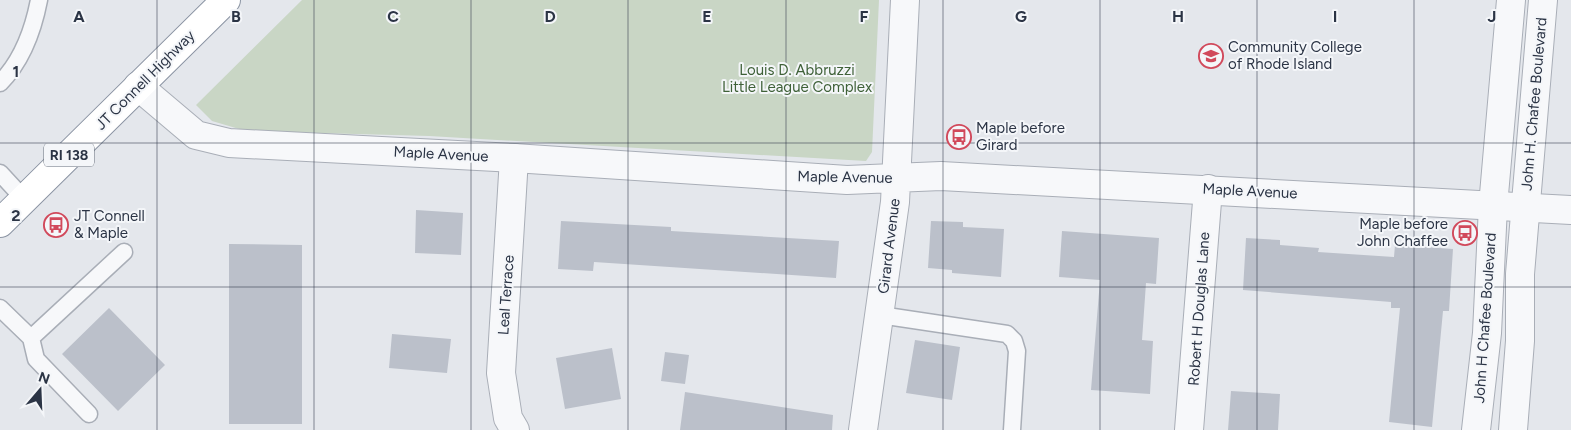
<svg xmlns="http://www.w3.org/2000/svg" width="1571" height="430" viewBox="0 0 1571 430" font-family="Figtree,sans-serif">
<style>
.green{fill:#c9d6c5}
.building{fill:#bbc0ca}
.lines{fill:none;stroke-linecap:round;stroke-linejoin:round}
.service-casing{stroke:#a9aeb7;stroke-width:19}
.minor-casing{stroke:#a9aeb7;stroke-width:30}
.tertiary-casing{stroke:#a9aeb7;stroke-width:30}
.trunk-casing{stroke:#8b94a3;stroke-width:30}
.service{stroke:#f7f8fa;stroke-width:16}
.minor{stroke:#f7f8fa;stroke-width:28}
.tertiary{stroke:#f7f8fa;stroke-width:28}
.trunk{stroke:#fff;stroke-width:28}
.grid{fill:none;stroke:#2b3445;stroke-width:1;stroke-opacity:0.55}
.labels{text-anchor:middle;stroke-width:4;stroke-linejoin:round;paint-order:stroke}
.shield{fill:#f4f6f9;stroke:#676e7b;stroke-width:1}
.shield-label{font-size:14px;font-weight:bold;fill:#2b3445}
.poi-label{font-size:15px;fill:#2b3445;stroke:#f4f6f9;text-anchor:start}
.park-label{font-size:15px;fill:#3f6138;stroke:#f4f6f9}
.street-label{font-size:15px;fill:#2b3445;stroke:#f4f6f9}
.grid-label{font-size:16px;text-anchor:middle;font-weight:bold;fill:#2b3445;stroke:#f4f6f9;stroke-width:4;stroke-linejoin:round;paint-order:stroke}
</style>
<rect width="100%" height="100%" fill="#e4e7ec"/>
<path class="green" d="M 302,0 L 879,0 L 872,152 L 866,161 L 429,136 L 246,131 L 212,121 L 196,105 Z"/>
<path class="building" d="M 416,210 L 463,213 L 461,255 L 415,253 Z
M 561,221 L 671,227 L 671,231 L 839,241 L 836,278 L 594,262 L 593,271 L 558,269 Z
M 931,221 L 963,222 L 963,227 L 1004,229 L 1001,277 L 952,273 L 952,270 L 928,268 Z
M 1062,231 L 1159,238 L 1156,284 L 1146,283 L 1142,340 L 1153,341 L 1150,394 L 1091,390 L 1100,280 L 1059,277 Z
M 1246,238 L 1280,240 L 1280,245 L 1319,248 L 1318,252 L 1394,257 L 1395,245 L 1453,249 L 1449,311 L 1443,311 L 1432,427 L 1389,422 L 1400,308 L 1391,308 L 1391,302 L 1243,290 Z
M 229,244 L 302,245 L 302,424 L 229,424 Z
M 109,308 L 165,365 L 118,411 L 62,354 Z
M 392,334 L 451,339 L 447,373 L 389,368 Z
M 915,340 L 960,347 L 952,400 L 906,393 Z
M 612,348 L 621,399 L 565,409 L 556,358 Z
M 665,352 L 689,355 L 685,384 L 661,381 Z
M 1231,391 L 1280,394 L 1278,430 L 1228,430 Z
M 685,392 L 833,415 L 832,430 L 680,430 Z"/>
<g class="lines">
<defs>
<path id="service" d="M 0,83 C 22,61 33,31 39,0
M 0,173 L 24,199
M 0,308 L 31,338 L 124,252
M 880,315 L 1007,334 L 1014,341 L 1017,351 L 1012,430
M 31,338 L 36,359 L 89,414"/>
<path id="minor" d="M 514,158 L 501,373 L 508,418 L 515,430
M 1189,430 L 1208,189
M 1476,430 L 1487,333 L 1493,206 L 1511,0
M 1513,430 L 1520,341 L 1520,274 L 1543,0"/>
<path id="tertiary" d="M 138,86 L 196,135 L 229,143 L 514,158 L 847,180 L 941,176 L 1571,210
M 863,430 L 895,202 L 905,0"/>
<path id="trunk" d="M 0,223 L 226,0"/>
</defs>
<use href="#service" class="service-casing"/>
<use href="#minor" class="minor-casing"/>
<use href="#tertiary" class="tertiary-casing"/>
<use href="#trunk" class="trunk-casing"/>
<use href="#service" class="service"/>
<use href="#minor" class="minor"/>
<use href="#tertiary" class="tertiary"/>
<use href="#trunk" class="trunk"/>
</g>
<path class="grid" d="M 157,0 L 157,430M 314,0 L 314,430M 471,0 L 471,430M 628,0 L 628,430M 786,0 L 786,430M 943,0 L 943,430M 1100,0 L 1100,430M 1257,0 L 1257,430M 1414,0 L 1414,430M 0,143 L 1571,143M 0,287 L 1571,287"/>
<defs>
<symbol id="university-ring" viewBox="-11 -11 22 22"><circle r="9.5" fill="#f4f6f9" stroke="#d1495b" stroke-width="1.5"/><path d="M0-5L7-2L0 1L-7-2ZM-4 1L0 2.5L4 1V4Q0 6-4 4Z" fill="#d1495b"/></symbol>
<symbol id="bus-ring" viewBox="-11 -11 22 22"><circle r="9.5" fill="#f4f6f9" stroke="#d1495b" stroke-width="1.5"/><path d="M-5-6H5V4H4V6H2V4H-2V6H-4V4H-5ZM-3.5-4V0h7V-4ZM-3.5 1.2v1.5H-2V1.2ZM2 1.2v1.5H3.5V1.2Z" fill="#d1495b"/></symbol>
</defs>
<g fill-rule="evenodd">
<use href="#university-ring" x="1197" y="42" width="28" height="28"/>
<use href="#bus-ring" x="945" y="123" width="28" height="28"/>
<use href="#bus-ring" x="42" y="211" width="28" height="28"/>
<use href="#bus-ring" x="1451" y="219" width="28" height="28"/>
</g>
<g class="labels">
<rect class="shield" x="44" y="143.5" width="50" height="23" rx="4"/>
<g class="shield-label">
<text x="69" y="160">RI 138</text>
</g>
<g class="poi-label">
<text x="1228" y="52">Community College<tspan x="1228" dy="17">of Rhode Island</tspan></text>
<text x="976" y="133">Maple before<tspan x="976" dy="17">Girard</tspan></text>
<text x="74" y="221">JT Connell<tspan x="74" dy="17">&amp; Maple</tspan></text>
<text x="1448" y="229" text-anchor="end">Maple before<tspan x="1448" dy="17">John Chaffee</tspan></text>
</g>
<g class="park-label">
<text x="797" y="75">Louis D. Abbruzzi<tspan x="797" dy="17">Little League Complex</tspan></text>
</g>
<g class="street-label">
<text transform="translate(145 80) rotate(-45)" y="5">JT Connell Highway</text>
<text transform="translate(1534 104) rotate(-85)" y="5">John H. Chafee Boulevard</text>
<text transform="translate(441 154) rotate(3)" y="5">Maple Avenue</text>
<text transform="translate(845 177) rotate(1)" y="5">Maple Avenue</text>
<text transform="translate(1250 191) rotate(3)" y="5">Maple Avenue</text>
<text transform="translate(889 246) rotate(-83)" y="5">Girard Avenue</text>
<text transform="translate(506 295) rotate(-86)" y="5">Leal Terrace</text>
<text transform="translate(1199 309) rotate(-86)" y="5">Robert H Douglas Lane</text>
<text transform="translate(1485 318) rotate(-86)" y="5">John H Chafee Boulevard</text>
</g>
</g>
<g class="grid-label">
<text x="79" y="22">A</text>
<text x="236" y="22">B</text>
<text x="393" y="22">C</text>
<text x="550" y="22">D</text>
<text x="707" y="22">E</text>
<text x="864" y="22">F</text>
<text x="1021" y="22">G</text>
<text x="1178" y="22">H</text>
<text x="1335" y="22">I</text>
<text x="1492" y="22">J</text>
<text x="16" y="77">1</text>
<text x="16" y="221">2</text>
</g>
<g transform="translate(40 390) rotate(19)" stroke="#f4f6f9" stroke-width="4" paint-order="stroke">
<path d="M0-4L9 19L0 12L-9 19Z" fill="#2b3445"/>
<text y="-8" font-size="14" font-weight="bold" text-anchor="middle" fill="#2b3445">N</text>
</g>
</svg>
